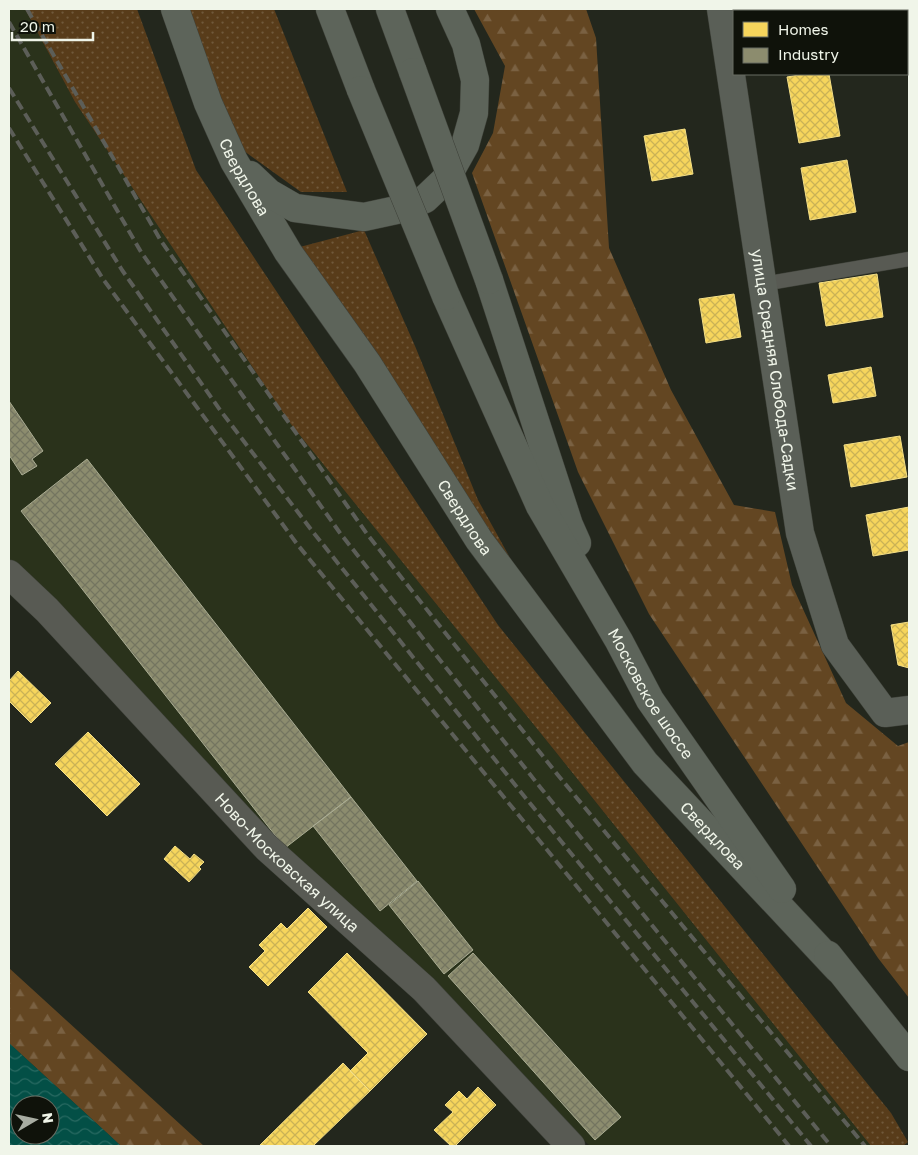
<svg xmlns="http://www.w3.org/2000/svg" width="918" height="1155" viewBox="0 0 918 1155" font-family="'Golos Text',sans-serif">
<style>
.built{fill:#2a321b}
.grass{fill:url(#grass-dots)}
.forest{fill:url(#forest-firs)}
.water{fill:url(#water-waves);fill-rule:evenodd}
.homes{fill:url(#homes-cross-hatch);stroke:#f4df86}
.industry{fill:url(#industry-cross-hatch);stroke:#aaac93}
.lines{fill:none;stroke-linecap:round;stroke-linejoin:round}
.lane-casing{stroke:#3e4139;stroke-width:15}
.street-casing{stroke:#3e4139;stroke-width:29}
.secondary-casing{stroke:#3e4139;stroke-width:29}
.primary-casing{stroke:#3e4139;stroke-width:29}
.lane{stroke:#585a53;stroke-width:14}
.street{stroke:#585a53;stroke-width:28}
.secondary{stroke:#5a5f57;stroke-width:28}
.primary{stroke:#5d645a;stroke-width:28}
.rail{stroke:#5c5e58;stroke-width:4;stroke-dasharray:10 5;stroke-linecap:butt}
.primary-bridge-casing{stroke:#3e4139;stroke-width:29;stroke-linecap:butt}
.primary-bridge{stroke:#5d645a;stroke-width:28}
.labels{text-anchor:middle;stroke-width:5;stroke-linejoin:round;paint-order:stroke}
.street-label{font-size:16px;fill:#f0f5e9;stroke:#0f120a}
</style>
<defs>
<pattern id="grass-dots" width="8" height="8" patternUnits="userSpaceOnUse" patternTransform="scale(1.25)"><rect width="8" height="8" fill="#583c1a"/><path d="M2 2h.1M6 6h.1" fill="none" stroke="#70593b" stroke-width="1.8" stroke-linecap="round"/></pattern>
<pattern id="forest-firs" width="22" height="20" patternUnits="userSpaceOnUse" patternTransform="scale(1.25)"><rect width="22" height="20" fill="#634622"/><path d="M5 1l3.5 6h-7zM16 11l3.5 6h-7z" fill="#7a6142"/></pattern>
<pattern id="water-waves" width="16" height="10" patternUnits="userSpaceOnUse" patternTransform="scale(1.25)"><rect width="16" height="10" fill="#034f46"/><path d="M0 5q4-4 8 0t8 0" fill="none" stroke="#286961"/></pattern>
<pattern id="homes-cross-hatch" width="8" height="8" patternUnits="userSpaceOnUse" patternTransform="scale(1.25)"><rect width="8" height="8" fill="#f6d55c"/><path d="M0 0l8 8M0 8l8-8" fill="none" stroke="#cab256"/></pattern>
<pattern id="industry-cross-hatch" width="8" height="8" patternUnits="userSpaceOnUse" patternTransform="scale(1.25)"><rect width="8" height="8" fill="#8c8c6e"/><path d="M0 0l8 8M0 8l8-8" fill="none" stroke="#747560"/></pattern>
</defs>
<rect width="100%" height="100%" fill="#23271d"/>
<path class="built" d="M 9,9 L 25,9 L 75,102 L 290,423 L 555,751 L 871,1146 L 590,1146 L 348,917 L 9,574 Z"/>
<path class="grass" d="M 25,9 L 137,9 L 196,170 L 498,625 L 891,1113 L 908,1142 L 903,1146 L 871,1146 L 555,751 L 290,423 L 75,102 Z
M 183,9 L 274,9 L 347,192 L 301,192 L 244,151 L 203,64 Z
M 364,230 L 415,346 L 478,500 L 591,704 L 296,248 Z"/>
<path class="forest" d="M 474,9 L 586,9 L 596,38 L 609,248 L 671,390 L 734,505 L 775,512 L 792,585 L 846,703 L 898,746 L 909,742 L 909,998 L 878,958 L 649,614 L 578,472 L 472,173 L 493,133 L 505,66 Z
M 9,968 L 204,1146 L 121,1146 L 9,1043 Z"/>
<path class="water" d="M 9,1043 L 106,1132 L 121,1146 L 9,1146 ZM 20,1105 L 50,1105 L 50,1135 L 20,1135 Z"/>
<path class="homes" d="M 775,9 L 822,9 L 822,11 L 775,11 Z
M 805,74 L 829,74 L 840,136 L 799,143 L 787,77 Z
M 685,129 L 693,174 L 652,181 L 644,136 Z
M 847,160 L 856,212 L 810,220 L 801,168 Z
M 877,274 L 883,317 L 826,326 L 819,283 Z
M 734,294 L 741,337 L 706,343 L 699,299 Z
M 871,367 L 876,396 L 833,403 L 828,375 Z
M 900,436 L 907,477 L 851,487 L 844,445 Z
M 909,507 L 909,539 L 908,539 L 909,550 L 873,556 L 866,515 Z
M 909,622 L 909,668 L 898,665 L 891,625 Z
M 18,671 L 51,703 L 31,723 L 9,701 L 9,681 Z
M 88,732 L 140,784 L 107,816 L 55,764 Z
M 175,846 L 190,859 L 194,854 L 204,862 L 199,867 L 201,869 L 189,882 L 164,859 Z
M 308,908 L 327,927 L 268,986 L 249,967 L 265,951 L 259,945 L 281,923 L 287,929 Z
M 347,953 L 427,1034 L 370,1091 L 350,1071 L 368,1053 L 308,992 Z
M 343,1063 L 370,1091 L 313,1146 L 259,1146 Z
M 478,1087 L 496,1105 L 455,1146 L 451,1146 L 434,1130 L 453,1112 L 445,1105 L 459,1091 L 467,1099 Z"/>
<path class="industry" d="M 9,401 L 43,451 L 32,459 L 37,466 L 22,475 L 9,455 Z
M 87,459 L 351,797 L 285,848 L 21,511 Z
M 351,797 L 417,881 L 380,911 L 313,826 Z
M 418,881 L 473,950 L 444,974 L 389,905 Z
M 473,953 L 621,1117 L 595,1140 L 448,976 Z"/>
<g class="lines">
<defs>
<path id="lane" d="M 763,284 L 909,259"/>
<g id="street">
<path id="s1" d="M 9,574 L 47,610 L 267,848 L 424,989 L 571,1146"/>
</g>
<g id="secondary">
<path id="s2" d="M 721,9 L 800,533 L 835,645 L 885,713 L 909,710"/>
</g>
<g id="primary">
<path id="s3" d="M 175,9 L 208,103 L 234,161 L 288,252 L 367,363 L 479,540 L 645,763 L 838,969"/>
<path d="M 330,9 L 361,90"/>
<path d="M 390,9 L 413,72"/>
<path d="M 250,175 L 269,193 L 295,208 L 364,217 L 401,209 L 425,199 L 446,179 L 465,145 L 474,113 L 475,80 L 466,44 L 450,9"/>
<path d="M 489,280 L 569,525 L 577,543"/>
<path id="s4" d="M 446,296 L 540,506 L 619,641 L 650,700 L 782,889"/>
<path d="M 828,955 L 909,1057"/>
</g>
</defs>
<use href="#lane" class="lane-casing"/>
<use href="#street" class="street-casing"/>
<use href="#secondary" class="secondary-casing"/>
<use href="#primary" class="primary-casing"/>
<use href="#lane" class="lane"/>
<use href="#street" class="street"/>
<use href="#secondary" class="secondary"/>
<use href="#primary" class="primary"/>
<path class="rail" d="M 27,9 L 161,241 L 367,534 L 557,774 L 865,1146
M 9,22 L 141,252 L 340,533 L 540,787 L 831,1146
M 9,88 L 122,270 L 220,410 L 313,532 L 524,796 L 811,1146
M 9,128 L 103,279 L 297,544 L 789,1146"/>
<defs>
<path id="primary-bridge" d="M 413,72 L 489,280
M 361,90 L 446,296"/>
</defs>
<use href="#primary-bridge" class="primary-bridge-casing"/>
<use href="#primary-bridge" class="primary-bridge"/>
</g>
<g class="labels">
<g class="street-label">
<text dy="6" stroke="none"><textPath href="#s3" startOffset="182">Свердлова</textPath></text>
<text dy="6" stroke="none"><textPath href="#s2" startOffset="365">улица Средняя Слобода-Садки</textPath></text>
<text dy="6" stroke="none"><textPath href="#s3" startOffset="588">Свердлова</textPath></text>
<text dy="6" stroke="none"><textPath href="#s4" startOffset="448">Московское шоссе</textPath></text>
<text dy="6" stroke="none"><textPath href="#s3" startOffset="992">Свердлова</textPath></text>
<text dy="6" stroke="none"><textPath href="#s1" startOffset="401">Ново-Московская улица</textPath></text>
</g>
</g>
<rect width="918" height="1155" fill="none" stroke="#f0f5e9" stroke-width="20"/>
<rect x="733" y="10" width="175" height="65" fill="#0f120a" stroke="#696d63"/>
<rect x="743" y="22" width="25" height="15" fill="#f6d55c" stroke="#696d63"/>
<text x="778" y="35" font-size="15" fill="#f0f5e9">Homes</text>
<rect x="743" y="48" width="25" height="15" fill="#8c8c6e" stroke="#696d63"/>
<text x="778" y="60" font-size="15" fill="#f0f5e9">Industry</text>
<g transform="translate(35 1120) rotate(81)"><circle r="24" fill="#0f120a" stroke="#696d63"/>
<path d="M0-4L9 19L0 12L-9 19Z" fill="#a8ada2"/>
<text y="-8" font-size="14" font-weight="bold" text-anchor="middle" fill="#f0f5e9">N</text>
</g>
<path d="M12 32v8h81v-8" fill="none" stroke="#f0f5e9" stroke-width="2.5"/>
<text x="20" y="32" font-size="15" fill="#f0f5e9" stroke="#0f120a" stroke-width="4" paint-order="stroke">20 m</text>
</svg>
